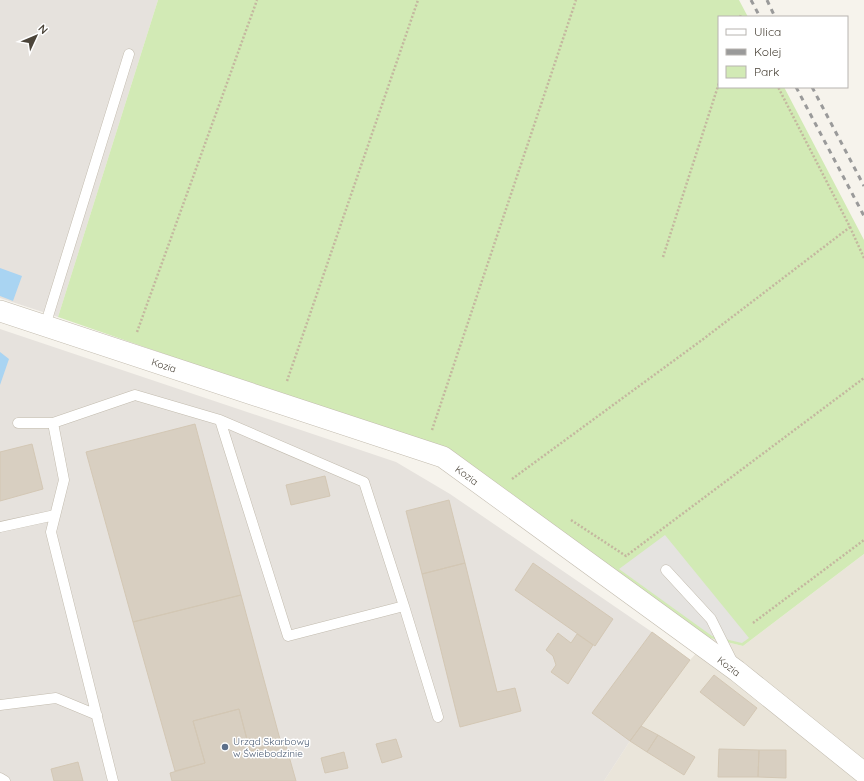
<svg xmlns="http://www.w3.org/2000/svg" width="864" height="781" viewBox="0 0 864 781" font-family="Quicksand,sans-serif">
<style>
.residential{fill:#eae5da}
.industrial{fill:#e6e2dd}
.green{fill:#d2eab5}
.parking{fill:#e5e3e0}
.water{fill:#a9d4f2}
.building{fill:#d8cfc1;stroke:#d3c7b4}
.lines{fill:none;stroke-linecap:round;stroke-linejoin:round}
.service-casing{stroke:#c2bbae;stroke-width:11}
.minor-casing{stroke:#c2bbae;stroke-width:22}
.path{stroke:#c4b79f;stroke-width:2.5;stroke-dasharray:2 2;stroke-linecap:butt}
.service{stroke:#fff;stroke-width:10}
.minor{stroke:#fff;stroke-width:21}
.rail{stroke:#9a9a9a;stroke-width:3;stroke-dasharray:5 5;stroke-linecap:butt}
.service-dot{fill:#5c6f8a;stroke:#fff;stroke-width:1.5}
.labels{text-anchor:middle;stroke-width:3;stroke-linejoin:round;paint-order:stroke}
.street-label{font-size:10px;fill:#4b4439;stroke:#fff}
.service-label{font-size:10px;fill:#4e5e75;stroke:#fff;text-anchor:start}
</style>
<rect width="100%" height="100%" fill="#f6f3ec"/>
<path class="residential" d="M 864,554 L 864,781 L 604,781 L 630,741 L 690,660 L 710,638 L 743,646 Z"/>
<path class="industrial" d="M 0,0 L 158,0 L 58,317 L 0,298 Z
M 0,329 L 396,462 L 450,494 L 652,632 L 690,660 L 630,741 L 604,781 L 0,781 Z"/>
<path class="green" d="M 158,0 L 739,0 L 748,17 L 719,17 L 719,87 L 784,87 L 864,240 L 864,554 L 743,646 L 710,638 L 441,450 L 58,317 Z"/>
<path class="parking" d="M 665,535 L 749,638 L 742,643 L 712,636 L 619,569 Z"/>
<path class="water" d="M 0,268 L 22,276 L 13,301 L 0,296 Z
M 0,352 L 9,359 L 0,385 Z"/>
<path class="building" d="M 195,424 L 241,595 L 133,622 L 86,452 Z
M 32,444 L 43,489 L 0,501 L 0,452 Z
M 325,476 L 330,496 L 291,505 L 286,485 Z
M 449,500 L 465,563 L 422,574 L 406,511 Z
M 465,563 L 497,692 L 515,688 L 521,711 L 460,727 L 422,574 Z
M 533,563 L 613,619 L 595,646 L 515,590 Z
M 241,595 L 281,743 L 250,751 L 239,709 L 193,721 L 205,763 L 175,771 L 133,622 Z
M 652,632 L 690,660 L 630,741 L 592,713 Z
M 558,633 L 571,643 L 577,634 L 593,645 L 568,684 L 551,672 L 556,665 L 553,656 L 546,650 Z
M 714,675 L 757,708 L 744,726 L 700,692 Z
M 239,709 L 250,751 L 285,742 L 296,781 L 172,781 L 170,773 L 205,763 L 193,721 Z
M 641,726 L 658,735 L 647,752 L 630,741 Z
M 658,735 L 695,757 L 684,775 L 647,752 Z
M 396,739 L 402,757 L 382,763 L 376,744 Z
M 719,749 L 759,750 L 758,777 L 718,777 Z
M 759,750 L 786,750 L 786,778 L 758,777 Z
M 344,752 L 348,768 L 325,773 L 321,758 Z
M 78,762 L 83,781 L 54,781 L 51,769 Z"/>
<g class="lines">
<defs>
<path id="service" d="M 45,326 L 129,54
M 18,423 L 53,423
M 0,527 L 55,515
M 666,570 L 711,619 L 733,663
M 404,606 L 438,717
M 0,705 L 56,698 L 97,715
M 0,778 L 5,781
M 113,781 L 51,532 L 64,480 L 53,423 L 135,395 L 220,420 L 364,482 L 404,606 L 288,636 L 220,420"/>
<path id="minor" d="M 0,311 L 443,457 L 737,671 L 864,773"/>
</defs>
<use href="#service" class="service-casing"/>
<use href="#minor" class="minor-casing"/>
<path class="path" d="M 740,17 L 741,15 L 741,17
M 850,227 L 864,258
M 663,257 L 719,83
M 137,332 L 257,0
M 287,381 L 418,0
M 432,430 L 576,0
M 512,479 L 702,340 L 850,227 L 778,87
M 571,520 L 626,556 L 864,378
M 753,623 L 864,540"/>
<use href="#service" class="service"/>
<use href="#minor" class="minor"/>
<path class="rail" d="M 751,0 L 760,17
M 767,0 L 775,17
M 796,87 L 864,216
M 812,87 L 864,186"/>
</g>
<circle class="service-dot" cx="225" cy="747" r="4"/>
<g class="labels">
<g class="street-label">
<text transform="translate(164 365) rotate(18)" y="4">Kozia</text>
<text transform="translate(467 475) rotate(36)" y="4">Kozia</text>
<text transform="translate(729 666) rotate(37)" y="4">Kozia</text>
</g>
<g class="service-label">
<text x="233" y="745">Urząd Skarbowy<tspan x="233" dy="12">w Świebodzinie</tspan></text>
</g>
</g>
<rect x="718" y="16" width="130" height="72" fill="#ffffff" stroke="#b7b4b0"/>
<rect x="726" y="29" width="20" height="6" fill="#ffffff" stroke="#b7b4b0"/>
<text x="754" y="36" font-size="12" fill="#4b4439">Ulica</text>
<rect x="726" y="49" width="20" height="6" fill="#9a9a9a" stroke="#b7b4b0"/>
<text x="754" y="56" font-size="12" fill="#4b4439">Kolej</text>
<rect x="726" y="66" width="20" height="12" fill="#d2eab5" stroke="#b7b4b0"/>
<text x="754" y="76" font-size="12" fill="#4b4439">Park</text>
<g transform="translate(36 36) rotate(46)" stroke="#ffffff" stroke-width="3" paint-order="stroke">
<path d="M0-3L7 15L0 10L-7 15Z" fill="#4b4439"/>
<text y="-6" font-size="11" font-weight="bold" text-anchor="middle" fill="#4b4439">N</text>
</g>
</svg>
